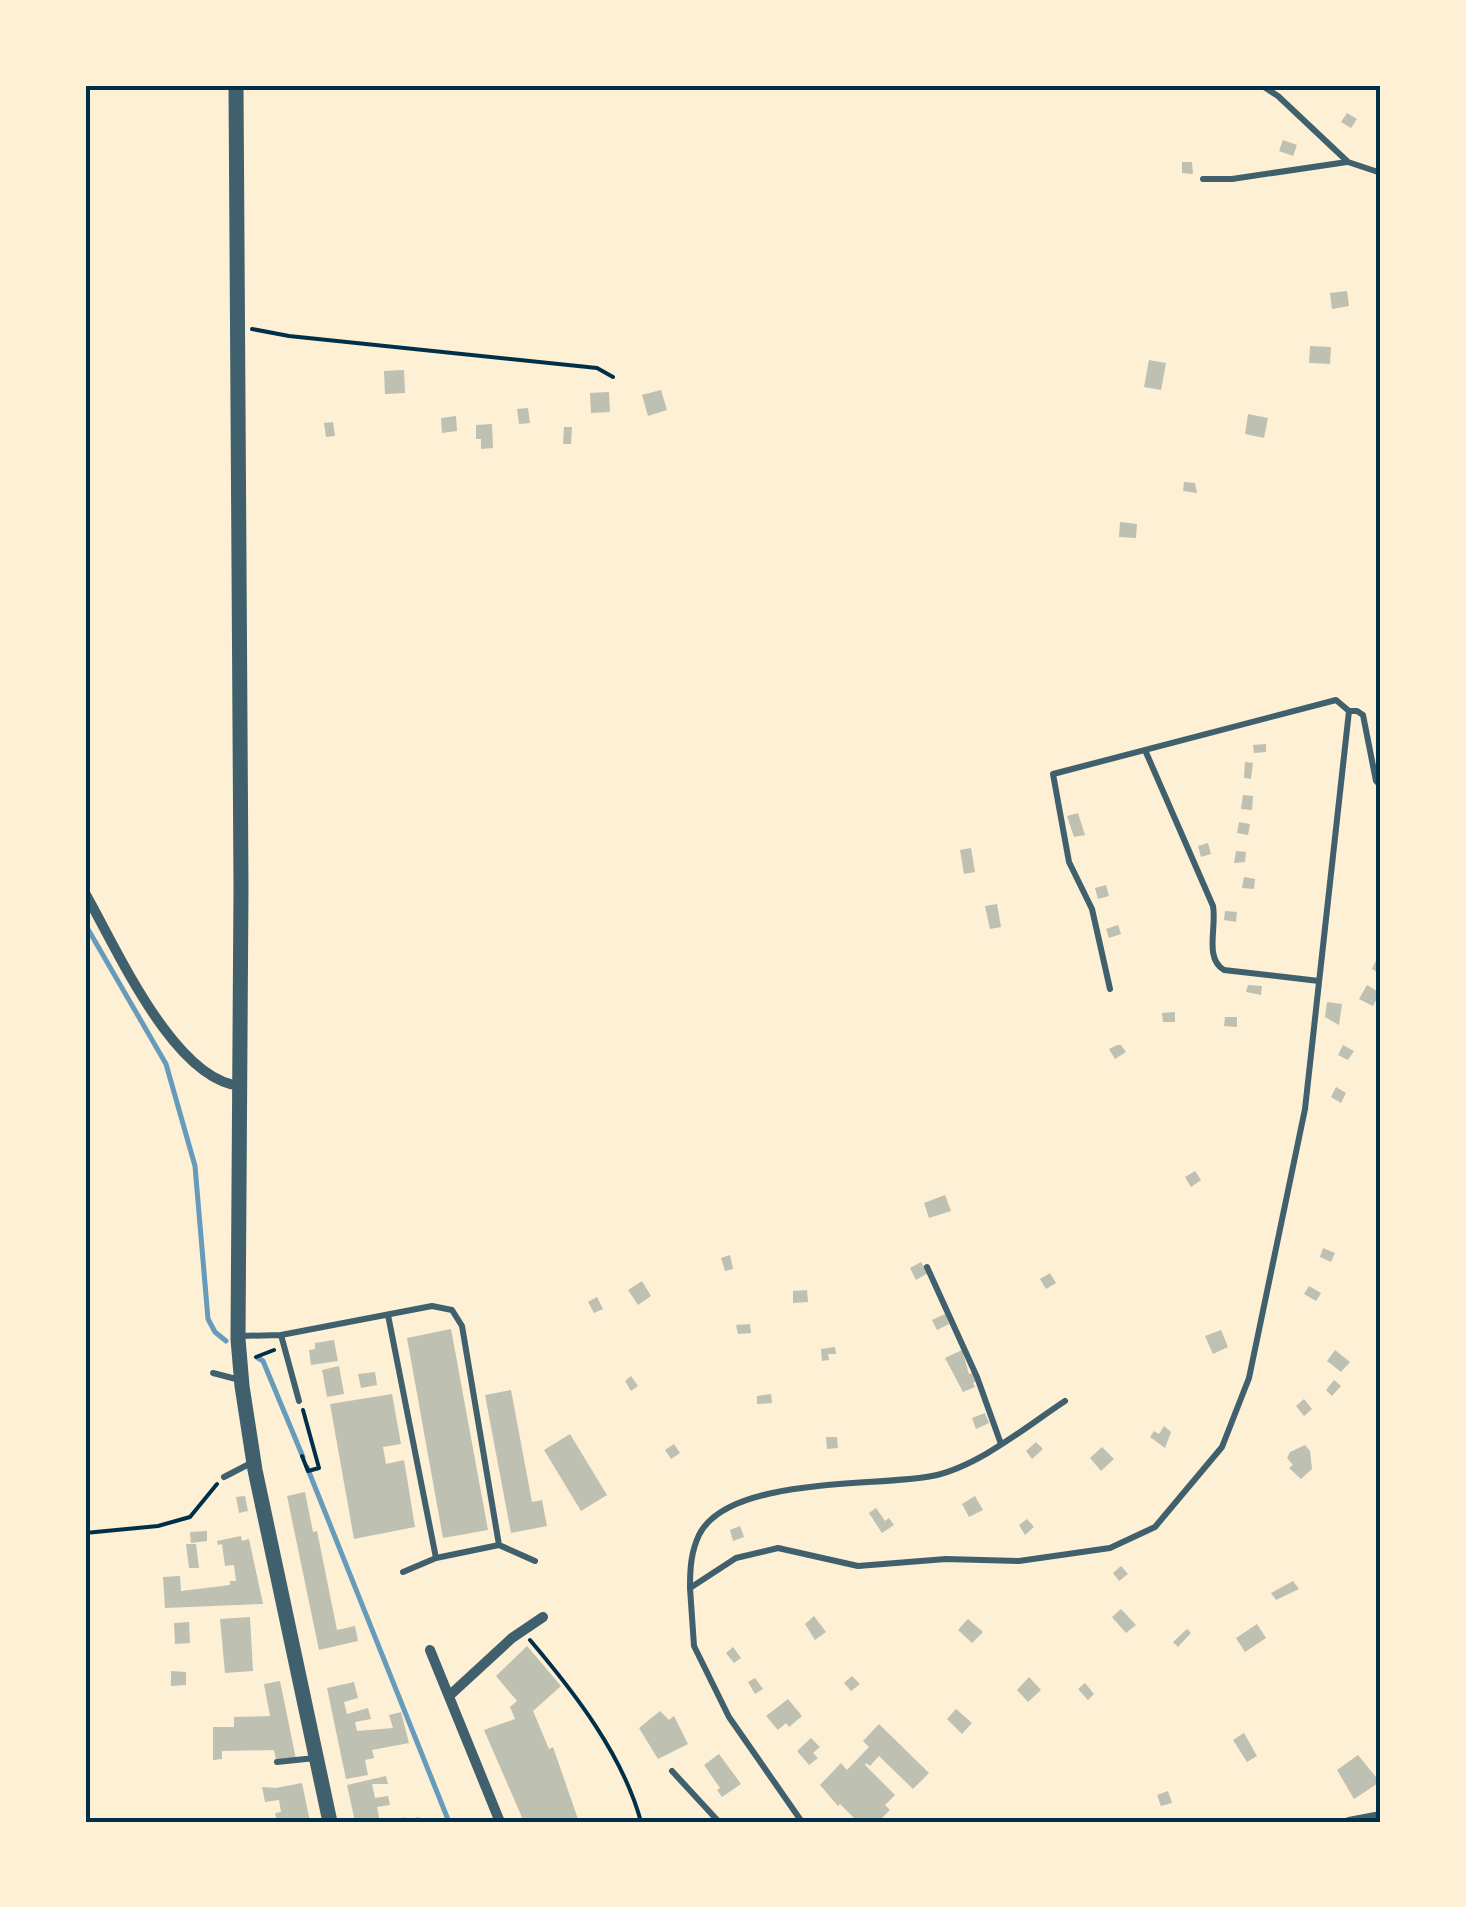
<svg xmlns="http://www.w3.org/2000/svg" width="1466" height="1907" viewBox="0 0 1466 1907" font-family="'Varela Round',sans-serif">
<style>
.lines{fill:none;stroke-linecap:round;stroke-linejoin:round}
.stream{stroke:#669bbc;stroke-width:5}
.building{fill:#bec0b2}
.path{stroke:#003049;stroke-width:4}
.service{stroke:#3f606c;stroke-width:6}
.minor{stroke:#3f606c;stroke-width:10}
.tertiary{stroke:#3f606c;stroke-width:15}
.neatline{fill:none;stroke:#003049;stroke-width:4}
</style>
<rect width="100%" height="100%" fill="#fdf0d5"/>
<g class="lines">
<path class="stream" d="M 85,924 L 166,1064 L 195,1166 L 208,1319 L 215,1332 L 226,1341
M 258,1358 L 263,1361 L 303,1457
M 307,1467 L 449,1822"/>
</g>
<path class="building" d="M 1347,113 L 1357,119 L 1351,128 L 1341,122 Z
M 1283,140 L 1297,145 L 1293,156 L 1279,151 Z
M 1182,162 L 1192,162 L 1193,174 L 1182,173 Z
M 1347,291 L 1349,306 L 1332,309 L 1330,293 Z
M 1310,346 L 1331,347 L 1330,364 L 1309,363 Z
M 1149,360 L 1166,363 L 1161,390 L 1144,387 Z
M 404,370 L 405,393 L 385,394 L 384,371 Z
M 661,390 L 667,410 L 648,416 L 642,395 Z
M 609,392 L 610,412 L 591,413 L 590,393 Z
M 528,408 L 530,423 L 519,424 L 517,409 Z
M 1248,414 L 1268,418 L 1264,438 L 1245,434 Z
M 456,416 L 457,431 L 442,433 L 441,418 Z
M 333,422 L 335,436 L 326,437 L 324,423 Z
M 492,424 L 493,448 L 481,449 L 481,439 L 476,439 L 476,425 Z
M 564,427 L 572,427 L 571,444 L 563,444 Z
M 1184,482 L 1195,483 L 1197,493 L 1183,491 Z
M 1120,522 L 1137,524 L 1136,538 L 1119,537 Z
M 1266,744 L 1266,752 L 1254,753 L 1253,745 Z
M 1245,762 L 1253,763 L 1251,779 L 1244,778 Z
M 1243,795 L 1253,796 L 1252,810 L 1241,809 Z
M 1078,813 L 1085,835 L 1074,837 L 1067,816 Z
M 1239,822 L 1250,824 L 1248,835 L 1237,833 Z
M 1208,843 L 1211,854 L 1201,857 L 1198,846 Z
M 971,848 L 975,872 L 964,874 L 960,850 Z
M 1236,851 L 1246,852 L 1245,862 L 1234,863 Z
M 1244,877 L 1255,879 L 1254,889 L 1242,888 Z
M 1106,885 L 1109,896 L 1098,899 L 1095,888 Z
M 997,904 L 1001,927 L 990,929 L 985,906 Z
M 1225,911 L 1237,912 L 1236,922 L 1224,920 Z
M 1118,925 L 1121,934 L 1109,938 L 1106,929 Z
M 1381,950 L 1381,974 L 1372,969 Z
M 1248,985 L 1262,986 L 1261,995 L 1246,992 Z
M 1367,985 L 1380,993 L 1373,1006 L 1359,999 Z
M 1327,1002 L 1342,1004 L 1339,1025 L 1325,1017 Z
M 1175,1012 L 1175,1022 L 1163,1022 L 1162,1013 Z
M 1225,1017 L 1237,1017 L 1237,1027 L 1224,1026 Z
M 1117,1045 L 1121,1045 L 1126,1052 L 1115,1059 L 1109,1049 Z
M 1343,1045 L 1354,1051 L 1348,1060 L 1338,1055 Z
M 1336,1087 L 1346,1093 L 1341,1103 L 1331,1097 Z
M 1195,1171 L 1201,1180 L 1191,1187 L 1185,1177 Z
M 945,1195 L 951,1211 L 929,1218 L 924,1203 Z
M 1323,1248 L 1335,1253 L 1331,1262 L 1320,1257 Z
M 730,1255 L 733,1269 L 725,1271 L 721,1258 Z
M 921,1262 L 928,1273 L 916,1280 L 910,1268 Z
M 1050,1273 L 1056,1283 L 1046,1289 L 1040,1279 Z
M 642,1281 L 651,1296 L 638,1305 L 628,1290 Z
M 1309,1286 L 1321,1293 L 1316,1301 L 1304,1294 Z
M 807,1290 L 808,1302 L 793,1303 L 793,1291 Z
M 597,1297 L 603,1309 L 594,1313 L 588,1302 Z
M 945,1314 L 949,1324 L 937,1330 L 932,1320 Z
M 750,1324 L 751,1333 L 738,1334 L 736,1325 Z
M 451,1329 L 488,1530 L 443,1538 L 407,1338 Z
M 1221,1330 L 1228,1347 L 1213,1354 L 1205,1336 Z
M 334,1340 L 338,1361 L 311,1365 L 309,1350 L 315,1349 L 315,1343 Z
M 835,1347 L 836,1354 L 828,1354 L 829,1360 L 822,1361 L 821,1349 Z
M 962,1350 L 969,1374 L 973,1373 L 976,1381 L 973,1383 L 975,1387 L 963,1392 L 945,1358 Z
M 1335,1350 L 1350,1362 L 1341,1372 L 1327,1361 Z
M 339,1366 L 344,1394 L 327,1397 L 322,1370 Z
M 375,1372 L 377,1385 L 361,1388 L 358,1374 Z
M 631,1376 L 638,1386 L 631,1391 L 625,1381 Z
M 1334,1380 L 1341,1386 L 1332,1396 L 1326,1390 Z
M 511,1390 L 532,1502 L 542,1500 L 547,1526 L 511,1533 L 485,1395 Z
M 392,1394 L 401,1444 L 383,1447 L 386,1464 L 404,1460 L 415,1527 L 354,1539 L 330,1404 Z
M 771,1394 L 772,1403 L 757,1404 L 757,1396 Z
M 1304,1399 L 1312,1409 L 1304,1416 L 1296,1406 Z
M 985,1413 L 989,1423 L 976,1429 L 972,1418 Z
M 1164,1426 L 1171,1432 L 1165,1448 L 1150,1437 L 1154,1431 L 1159,1434 Z
M 570,1434 L 607,1495 L 581,1511 L 544,1450 Z
M 826,1437 L 837,1437 L 838,1448 L 827,1449 Z
M 1036,1442 L 1043,1449 L 1032,1459 L 1026,1451 Z
M 674,1444 L 680,1453 L 671,1459 L 665,1450 Z
M 1305,1445 L 1310,1451 L 1312,1469 L 1301,1479 L 1289,1468 L 1293,1465 L 1287,1458 L 1290,1452 Z
M 1102,1447 L 1114,1459 L 1101,1471 L 1090,1458 Z
M 305,1492 L 313,1532 L 317,1531 L 337,1630 L 355,1626 L 358,1641 L 319,1650 L 287,1496 Z
M 245,1496 L 248,1511 L 239,1513 L 236,1497 Z
M 975,1496 L 983,1510 L 969,1517 L 962,1504 Z
M 876,1508 L 885,1521 L 889,1518 L 894,1525 L 882,1533 L 869,1513 Z
M 1027,1519 L 1034,1527 L 1025,1535 L 1019,1525 Z
M 740,1526 L 744,1537 L 733,1541 L 730,1530 Z
M 207,1531 L 207,1541 L 191,1543 L 190,1532 Z
M 241,1536 L 242,1541 L 249,1539 L 263,1604 L 165,1608 L 163,1577 L 180,1576 L 181,1591 L 230,1585 L 230,1581 L 236,1581 L 234,1565 L 225,1566 L 222,1544 L 218,1545 L 217,1541 Z
M 186,1544 L 196,1544 L 199,1568 L 189,1568 Z
M 1121,1566 L 1128,1574 L 1119,1581 L 1113,1573 Z
M 1293,1581 L 1299,1589 L 1276,1600 L 1271,1593 Z
M 1121,1609 L 1136,1625 L 1126,1633 L 1112,1617 Z
M 814,1616 L 826,1632 L 815,1640 L 805,1624 Z
M 250,1617 L 253,1671 L 225,1673 L 220,1619 Z
M 968,1619 L 983,1632 L 972,1643 L 958,1630 Z
M 189,1622 L 190,1643 L 175,1644 L 174,1623 Z
M 1257,1624 L 1266,1638 L 1245,1652 L 1236,1638 Z
M 1187,1629 L 1191,1633 L 1178,1647 L 1173,1642 Z
M 527,1646 L 561,1686 L 533,1711 L 549,1749 L 553,1747 L 579,1822 L 524,1822 L 484,1730 L 515,1719 L 510,1707 L 517,1701 L 496,1676 Z
M 733,1647 L 741,1658 L 734,1663 L 726,1653 Z
M 171,1671 L 186,1672 L 186,1685 L 171,1686 Z
M 852,1676 L 860,1684 L 851,1691 L 844,1683 Z
M 1029,1677 L 1041,1690 L 1028,1702 L 1017,1690 Z
M 755,1678 L 763,1689 L 755,1694 L 748,1682 Z
M 280,1681 L 296,1759 L 276,1759 L 274,1750 L 222,1751 L 222,1759 L 213,1760 L 213,1727 L 234,1727 L 234,1717 L 270,1716 L 264,1684 Z
M 354,1682 L 358,1698 L 344,1702 L 347,1714 L 368,1708 L 371,1719 L 355,1722 L 357,1731 L 393,1728 L 389,1715 L 401,1712 L 409,1743 L 372,1750 L 374,1758 L 365,1760 L 368,1775 L 346,1779 L 327,1688 Z
M 1085,1683 L 1094,1694 L 1088,1700 L 1078,1689 Z
M 788,1699 L 802,1716 L 789,1727 L 786,1723 L 778,1730 L 766,1716 Z
M 956,1709 L 972,1723 L 962,1734 L 947,1719 Z
M 660,1711 L 669,1720 L 674,1716 L 688,1744 L 658,1759 L 639,1728 Z
M 879,1724 L 929,1773 L 913,1789 L 879,1756 L 870,1766 L 866,1763 L 865,1765 L 895,1795 L 885,1805 L 890,1810 L 878,1822 L 858,1822 L 840,1804 L 838,1806 L 820,1785 L 841,1763 L 847,1770 L 869,1747 L 863,1741 Z
M 1244,1733 L 1257,1756 L 1247,1762 L 1233,1740 Z
M 811,1738 L 820,1747 L 813,1753 L 818,1758 L 809,1765 L 797,1751 Z
M 719,1754 L 741,1784 L 722,1797 L 717,1790 L 720,1788 L 704,1765 Z
M 1358,1755 L 1380,1782 L 1354,1799 L 1337,1770 Z
M 386,1776 L 388,1784 L 372,1784 L 375,1798 L 388,1796 L 390,1805 L 377,1807 L 380,1822 L 355,1822 L 347,1785 Z
M 302,1783 L 310,1822 L 277,1822 L 275,1813 L 281,1812 L 279,1800 L 265,1802 L 262,1787 L 276,1788 Z
M 1168,1791 L 1172,1803 L 1161,1806 L 1157,1795 Z
M 405,1817 L 405,1820 L 419,1817 L 420,1822 L 388,1822 Z"/>
<g class="lines">
<path class="path" d="M 252,329 L 289,336 L 597,368 L 613,377
M 256,1357 L 274,1350
M 302,1456 L 308,1471 L 319,1468 L 303,1410
M 85,1533 L 158,1526 L 190,1517 L 217,1484
M 530,1640 C 574,1692 623,1755 641,1822"/>
<path class="service" d="M 1261,85 L 1278,96 L 1348,162 L 1381,173
M 1203,179 L 1232,179 L 1347,162
M 1145,750 L 1213,906 C 1217,927 1204,958 1224,970 L 1319,981
M 1110,989 L 1092,909 L 1069,862 L 1053,774 L 1336,700 L 1349,711 L 1357,711 L 1363,715 L 1376,781 L 1381,786
M 927,1267 L 977,1377 L 1001,1444
M 388,1315 L 436,1558
M 281,1335 L 299,1401
M 240,1336 L 281,1335 L 432,1306 L 452,1310 L 462,1326 L 499,1545
M 213,1373 L 240,1380
M 224,1477 L 253,1462
M 403,1572 L 436,1558 L 499,1545 L 535,1561
M 690,1587 C 690,1568 691,1552 699,1535 C 728,1476 876,1487 932,1476 C 978,1467 1027,1426 1065,1401
M 277,1762 L 315,1758
M 672,1771 L 719,1822
M 802,1822 L 729,1717 L 694,1646 L 690,1588 L 736,1558 L 778,1548 L 858,1566 L 946,1559 L 1019,1561 L 1110,1548 L 1155,1527 L 1222,1447 L 1249,1378 L 1305,1109 L 1349,711"/>
<path class="minor" d="M 85,893 C 116,947 174,1081 241,1086
M 430,1650 L 500,1822
M 449,1696 L 512,1638 L 543,1617
M 1349,1822 L 1381,1816"/>
<path class="tertiary" d="M 236,85 L 241,887 L 238,1339 L 242,1386 L 255,1470 L 330,1822"/>
</g>
<rect width="1466" height="1907" fill="none" stroke="#fdf0d5" stroke-width="175"/>
<rect x="88" y="88" width="1290" height="1732" class="neatline"/>
</svg>
